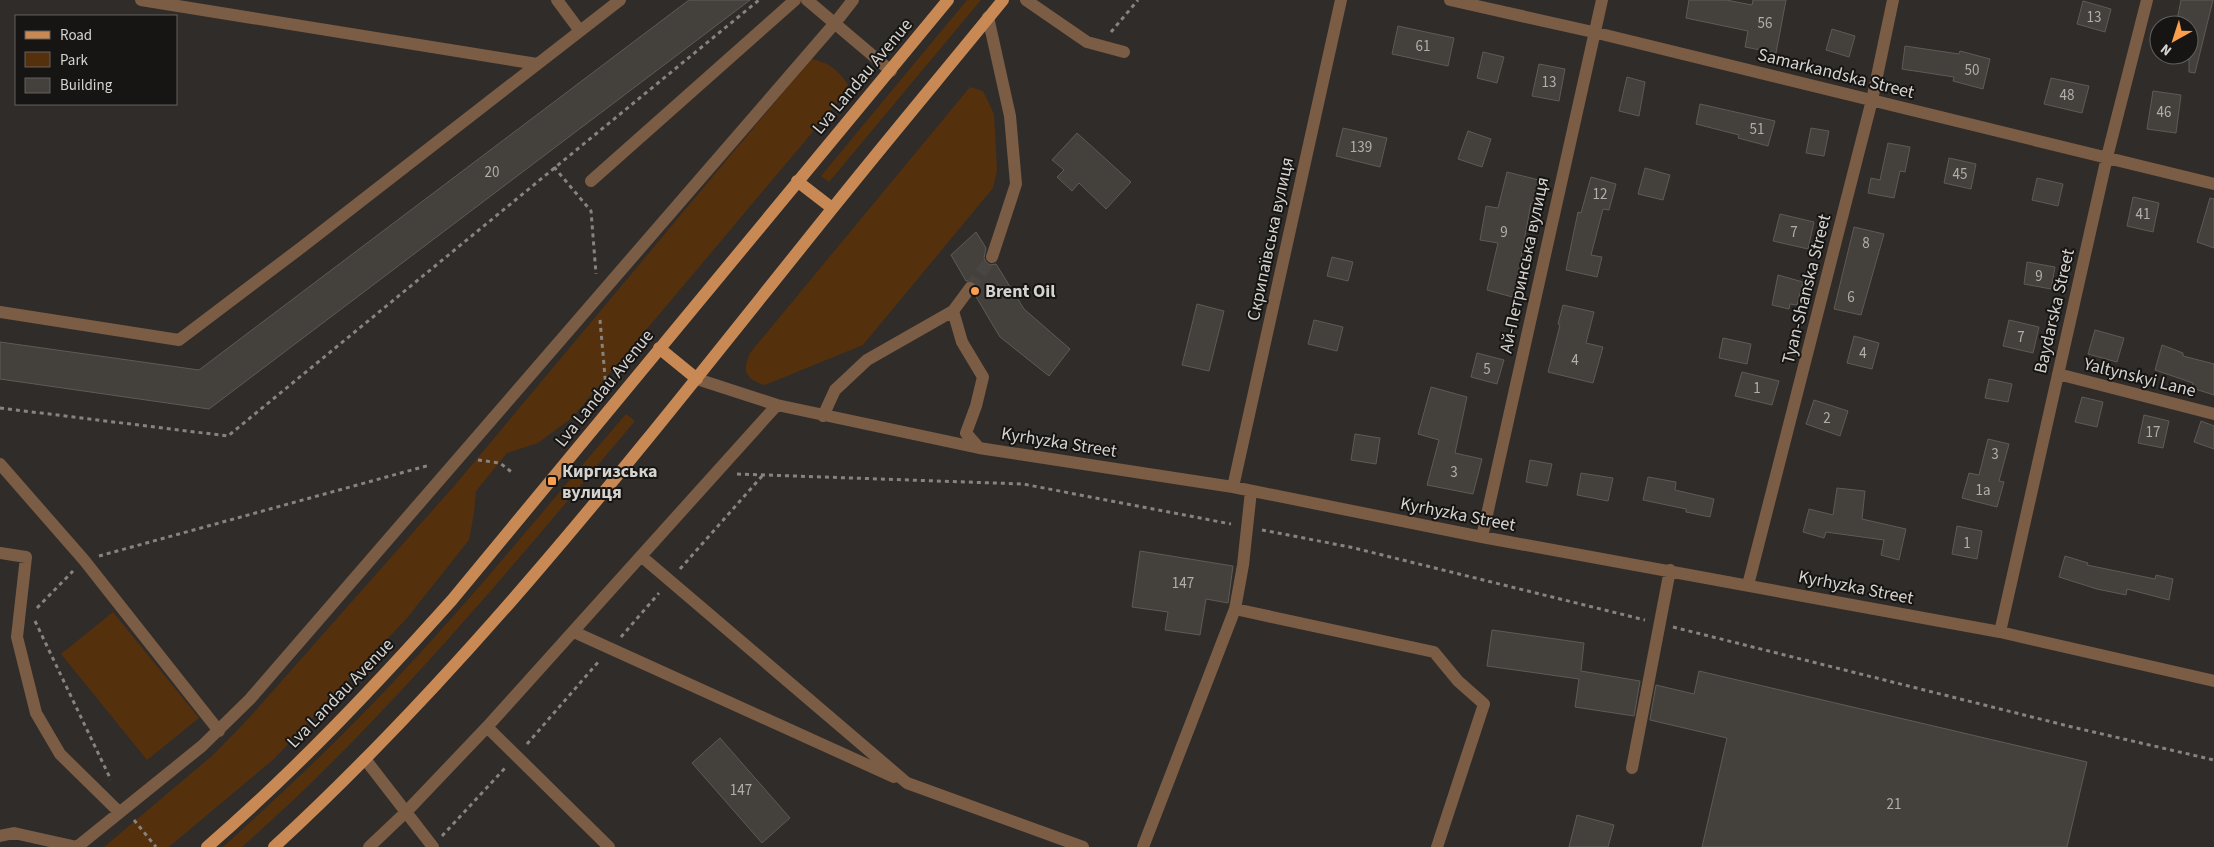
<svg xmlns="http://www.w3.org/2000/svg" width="2214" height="847" viewBox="0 0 2214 847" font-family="'Source Sans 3',sans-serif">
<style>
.green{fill:#55300d}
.building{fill:#44403c;stroke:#5f5a56}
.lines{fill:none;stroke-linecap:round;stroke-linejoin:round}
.minor-tunnel{stroke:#494542;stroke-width:12;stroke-dasharray:12 6;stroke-linecap:butt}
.path{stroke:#868380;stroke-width:3;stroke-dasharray:4 4;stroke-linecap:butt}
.minor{stroke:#7b5c44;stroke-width:12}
.major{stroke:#c88955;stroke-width:12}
.poi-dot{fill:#fa9f4e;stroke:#171513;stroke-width:2}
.labels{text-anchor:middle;stroke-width:4;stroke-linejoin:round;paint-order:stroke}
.number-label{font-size:15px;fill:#b1aeab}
.street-label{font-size:18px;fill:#d5d3d0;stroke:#171513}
.poi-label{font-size:18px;font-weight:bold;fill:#d5d3d0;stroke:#171513;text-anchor:start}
</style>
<rect width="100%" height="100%" fill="#302c29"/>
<path class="green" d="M 967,0 L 981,0 L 829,182 L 821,176 Z
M 811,59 C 828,62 839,70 848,85 L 843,96 L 572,418 L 538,443 L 507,453 L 476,491 L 474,513 L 469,540 L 407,618 L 275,758 L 169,847 L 104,847 L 213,755 L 249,718 L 455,485 Z
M 970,87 L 983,91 L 994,114 L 997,170 L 993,188 L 863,345 L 765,385 C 747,380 741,372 750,353 Z
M 626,414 L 635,421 C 510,569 387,719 242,847 L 223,847 C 283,793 342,737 397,678 C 477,593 550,502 626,414 Z
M 113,612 L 199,718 L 147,760 L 61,654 Z"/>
<path class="building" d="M 689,0 L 750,0 L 209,409 L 0,379 L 0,342 L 199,370 Z
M 1689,0 L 1726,0 L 1752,5 L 1753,0 L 1786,0 L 1776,53 L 1745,47 L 1748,31 L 1686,18 Z
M 2181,0 L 2213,0 L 2195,73 L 2189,72 L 2189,25 L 2176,25 Z
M 2083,1 L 2111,9 L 2105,32 L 2077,24 Z
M 1398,26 L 1454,38 L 1448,66 L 1392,54 Z
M 1832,29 L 1855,36 L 1849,57 L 1826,50 Z
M 1905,46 L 1959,54 L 1960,51 L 1990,59 L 1983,89 L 1953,81 L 1954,77 L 1902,69 Z
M 1483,52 L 1504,57 L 1497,83 L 1477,78 Z
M 1539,64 L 1565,69 L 1559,101 L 1532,96 Z
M 1627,77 L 1645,82 L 1639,116 L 1619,111 Z
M 2051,78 L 2089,86 L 2082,113 L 2044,104 Z
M 2153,91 L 2181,95 L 2176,133 L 2147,129 Z
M 1700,104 L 1775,121 L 1768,146 L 1738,138 L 1739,135 L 1696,124 Z
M 1343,128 L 1387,138 L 1380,167 L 1336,156 Z
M 1811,128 L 1829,131 L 1824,156 L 1806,153 Z
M 1468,131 L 1491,139 L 1482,167 L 1458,159 Z
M 1077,133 L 1131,182 L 1106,209 L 1079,183 L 1072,191 L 1057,177 L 1064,170 L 1052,160 Z
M 1888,143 L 1910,147 L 1905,172 L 1900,171 L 1894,198 L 1868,193 L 1871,178 L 1880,180 Z
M 1949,158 L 1976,164 L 1971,189 L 1944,183 Z
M 1645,168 L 1670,175 L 1663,200 L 1638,194 Z
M 1507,172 L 1539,180 L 1533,204 L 1531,203 L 1518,275 L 1522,275 L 1516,298 L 1487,290 L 1498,243 L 1480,240 L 1486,206 L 1498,208 Z
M 1591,177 L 1616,184 L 1609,210 L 1603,209 L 1591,255 L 1602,257 L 1597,277 L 1566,270 L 1578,212 L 1581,213 Z
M 2037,178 L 2063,184 L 2058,206 L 2032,200 Z
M 2133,197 L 2159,203 L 2153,232 L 2127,226 Z
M 2210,198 L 2214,199 L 2214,248 L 2197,242 Z
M 1780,214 L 1814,222 L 1808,249 L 1773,241 Z
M 1854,227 L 1884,234 L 1861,315 L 1834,309 Z
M 976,232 L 986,248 L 984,258 L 986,262 L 990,265 L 996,264 L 1024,309 L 1070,349 L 1049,376 L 1000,337 L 975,295 L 978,289 L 977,284 L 971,280 L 966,281 L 951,255 Z
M 1332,257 L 1353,262 L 1348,281 L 1327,276 Z
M 2027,262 L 2055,267 L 2051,289 L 2024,284 Z
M 1778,275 L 1803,282 L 1797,305 L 1790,304 L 1789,309 L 1772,305 Z
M 1197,304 L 1224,311 L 1209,371 L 1182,365 Z
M 1563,305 L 1594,312 L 1586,343 L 1603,347 L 1593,383 L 1548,372 L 1560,325 L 1558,324 Z
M 1314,320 L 1343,327 L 1337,351 L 1308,344 Z
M 2009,320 L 2039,327 L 2033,353 L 2003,346 Z
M 2095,330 L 2124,338 L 2117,362 L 2088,354 Z
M 1854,336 L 1879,343 L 1872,369 L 1847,363 Z
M 1723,338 L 1751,344 L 1747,364 L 1719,358 Z
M 2162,345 L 2183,353 L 2183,356 L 2214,364 L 2214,395 L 2192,388 L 2193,383 L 2155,370 Z
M 1477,353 L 1504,360 L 1497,384 L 1471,377 Z
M 1742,372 L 1779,381 L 1772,405 L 1735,396 Z
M 1989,379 L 2012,384 L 2008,402 L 1985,398 Z
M 1431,387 L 1467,397 L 1455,453 L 1482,459 L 1473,494 L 1427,485 L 1439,440 L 1418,434 Z
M 2082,397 L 2103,402 L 2097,427 L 2075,422 Z
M 1814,400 L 1848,411 L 1840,436 L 1806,424 Z
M 2144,415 L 2169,421 L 2163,448 L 2138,443 Z
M 2201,421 L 2214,426 L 2214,449 L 2194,442 Z
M 1355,434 L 1380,438 L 1376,464 L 1351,460 Z
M 1988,439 L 2009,444 L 1999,481 L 2004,482 L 1997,507 L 1962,498 L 1969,473 L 1979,475 Z
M 1530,460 L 1552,464 L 1547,486 L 1526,482 Z
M 1581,473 L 1613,478 L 1608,501 L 1577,495 Z
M 1648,477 L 1676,482 L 1675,490 L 1714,499 L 1710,517 L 1686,512 L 1686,509 L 1643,500 Z
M 1837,488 L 1865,491 L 1862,519 L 1906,529 L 1899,560 L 1881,555 L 1884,540 L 1826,532 L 1824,538 L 1803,532 L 1809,509 L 1833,515 Z
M 1957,526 L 1982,531 L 1977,559 L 1952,554 Z
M 1140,551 L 1233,566 L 1228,603 L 1206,599 L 1200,635 L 1165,630 L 1168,612 L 1132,607 Z
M 2065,556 L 2088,563 L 2087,565 L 2155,579 L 2156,575 L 2173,579 L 2169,600 L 2127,589 L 2126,595 L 2097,589 L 2059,577 Z
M 1492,630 L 1584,643 L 1581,671 L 1640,681 L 1634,716 L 1575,707 L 1579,679 L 1487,666 Z
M 1699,671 L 2087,762 L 2067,847 L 1702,847 L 1727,738 L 1650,720 L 1650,719 L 1656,685 L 1694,694 Z
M 720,738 L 790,818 L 762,843 L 692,763 Z
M 1577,815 L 1614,825 L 1608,847 L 1569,847 Z"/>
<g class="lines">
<path class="minor-tunnel" d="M 970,288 L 992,257"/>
<path class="path" d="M 1111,32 L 1138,0
M 554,167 L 591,211 L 596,274
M 600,320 L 606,388
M 0,408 L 228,436 L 759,0
M 478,460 L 500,463 L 514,474
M 737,474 L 1023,484 L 1231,524
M 1262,530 L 1350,547 L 1645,620
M 99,556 L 430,465
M 680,569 L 763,475
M 37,608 L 73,571
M 35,621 L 111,780
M 1673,627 L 2072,727 L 2214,760
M 621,637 L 659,593
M 527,744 L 600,660
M 134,820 L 156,847
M 442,836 L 506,767"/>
<path class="minor" d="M 141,0 L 537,64
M 557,0 L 580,31
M 807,0 L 891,71
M 1026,0 L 1087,42 L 1124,52
M 1450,0 L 1593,32 L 2214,184
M 988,17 L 1010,116 L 1016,184 L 992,257
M 591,181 L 795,0
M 953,311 L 970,288
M 0,312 L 179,340 L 302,247 L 620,0
M 2058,374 L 2214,414
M 697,379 L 777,405 L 979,448 L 1233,487 L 1482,537 L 2000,632 L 2214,681
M 823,416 L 835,390 L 867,360 L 953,311 L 962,342 L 983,377 L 976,406 L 966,433 L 979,448
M 0,464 L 84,560 L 219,731
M 1233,487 L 1341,0
M 1482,537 L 1602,0
M 0,553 L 26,557 L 17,637 L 36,713 L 60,754 L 119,812
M 641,556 L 907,783 L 1083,847
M 1748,585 L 1872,100 L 1893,0
M 1235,609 L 1434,652 L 1458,681 L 1484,704 L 1437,847
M 574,632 L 894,777
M 2000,632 L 2107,157 L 2147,0
M 487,727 L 609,847
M 365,759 L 433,847
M 1632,768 L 1670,570
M 0,836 L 14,833 L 77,847
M 77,847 L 202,746 L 250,699 L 835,23 L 853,0
M 369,847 L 406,812 L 487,727 L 777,405
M 1143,847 L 1235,609 L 1243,565 L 1251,491"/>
<path class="major" d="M 797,181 L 832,208
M 659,348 L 697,379
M 207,847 C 295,771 375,686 452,600 L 948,0
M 274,847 C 483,655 655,429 832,209 C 888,139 946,70 1003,0"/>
</g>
<g class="poi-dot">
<circle cx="975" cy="291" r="5"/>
<rect x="547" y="476" width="10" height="10" rx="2.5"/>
</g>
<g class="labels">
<g class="number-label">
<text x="2094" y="22">13</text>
<text x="1765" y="28">56</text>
<text x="1423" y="51">61</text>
<text x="1972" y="75">50</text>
<text x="1549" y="87">13</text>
<text x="2067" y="100">48</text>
<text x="2164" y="117">46</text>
<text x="1757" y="134">51</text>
<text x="1361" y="152">139</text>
<text x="492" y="177">20</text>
<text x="1960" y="179">45</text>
<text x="1600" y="199">12</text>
<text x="2143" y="219">41</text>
<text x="1504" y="237">9</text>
<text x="1794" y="237">7</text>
<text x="1866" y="248">8</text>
<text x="2039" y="281">9</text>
<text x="1851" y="302">6</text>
<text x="2021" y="342">7</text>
<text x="1863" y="358">4</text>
<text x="1575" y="365">4</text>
<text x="1487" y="374">5</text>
<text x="1757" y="393">1</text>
<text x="1827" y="423">2</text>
<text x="2153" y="437">17</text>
<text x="1995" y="459">3</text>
<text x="1454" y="477">3</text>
<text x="1983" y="495">1а</text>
<text x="1967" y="548">1</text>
<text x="1183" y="588">147</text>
<text x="741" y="795">147</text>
<text x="1894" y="809">21</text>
</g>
<g class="street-label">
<text transform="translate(1836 73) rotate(14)" y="6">Samarkandska Street</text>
<text transform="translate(862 76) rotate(-50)" y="6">Lva Landau Avenue</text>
<text transform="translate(1270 239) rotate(-78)" y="6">Скрипаївська вулиця</text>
<text transform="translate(1524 265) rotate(-78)" y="6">Ай-Петринська вулиця</text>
<text transform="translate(1806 289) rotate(-76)" y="6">Tyan-Shanska Street</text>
<text transform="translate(2054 311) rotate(-77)" y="6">Baydarska Street</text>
<text transform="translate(2140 377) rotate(14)" y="6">Yaltynskyi Lane</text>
<text transform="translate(604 388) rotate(-51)" y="6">Lva Landau Avenue</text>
<text transform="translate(1059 442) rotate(9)" y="6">Kyrhyzka Street</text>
<text transform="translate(1458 514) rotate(11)" y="6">Kyrhyzka Street</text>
<text transform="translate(1856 587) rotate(11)" y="6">Kyrhyzka Street</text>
<text transform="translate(340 693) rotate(-46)" y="6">Lva Landau Avenue</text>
</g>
<g class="poi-label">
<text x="985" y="297">Brent Oil</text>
<text x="562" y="477">Киргизська<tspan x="562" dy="21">вулиця</tspan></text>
</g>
</g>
<rect x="15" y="15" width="162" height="90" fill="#171513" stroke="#63615f"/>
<rect x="25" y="31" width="25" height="8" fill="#c88955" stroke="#63615f"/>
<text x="60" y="40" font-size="15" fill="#d5d3d0">Road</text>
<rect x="25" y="52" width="25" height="15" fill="#55300d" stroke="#63615f"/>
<text x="60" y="65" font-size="15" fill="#d5d3d0">Park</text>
<rect x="25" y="78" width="25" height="15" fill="#44403c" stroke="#63615f"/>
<text x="60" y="90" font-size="15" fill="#d5d3d0">Building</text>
<g transform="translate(2174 40) rotate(219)"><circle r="24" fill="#171513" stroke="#63615f"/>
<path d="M0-4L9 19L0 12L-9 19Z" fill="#fa9f4e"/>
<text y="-8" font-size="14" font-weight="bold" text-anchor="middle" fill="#d5d3d0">N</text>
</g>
</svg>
